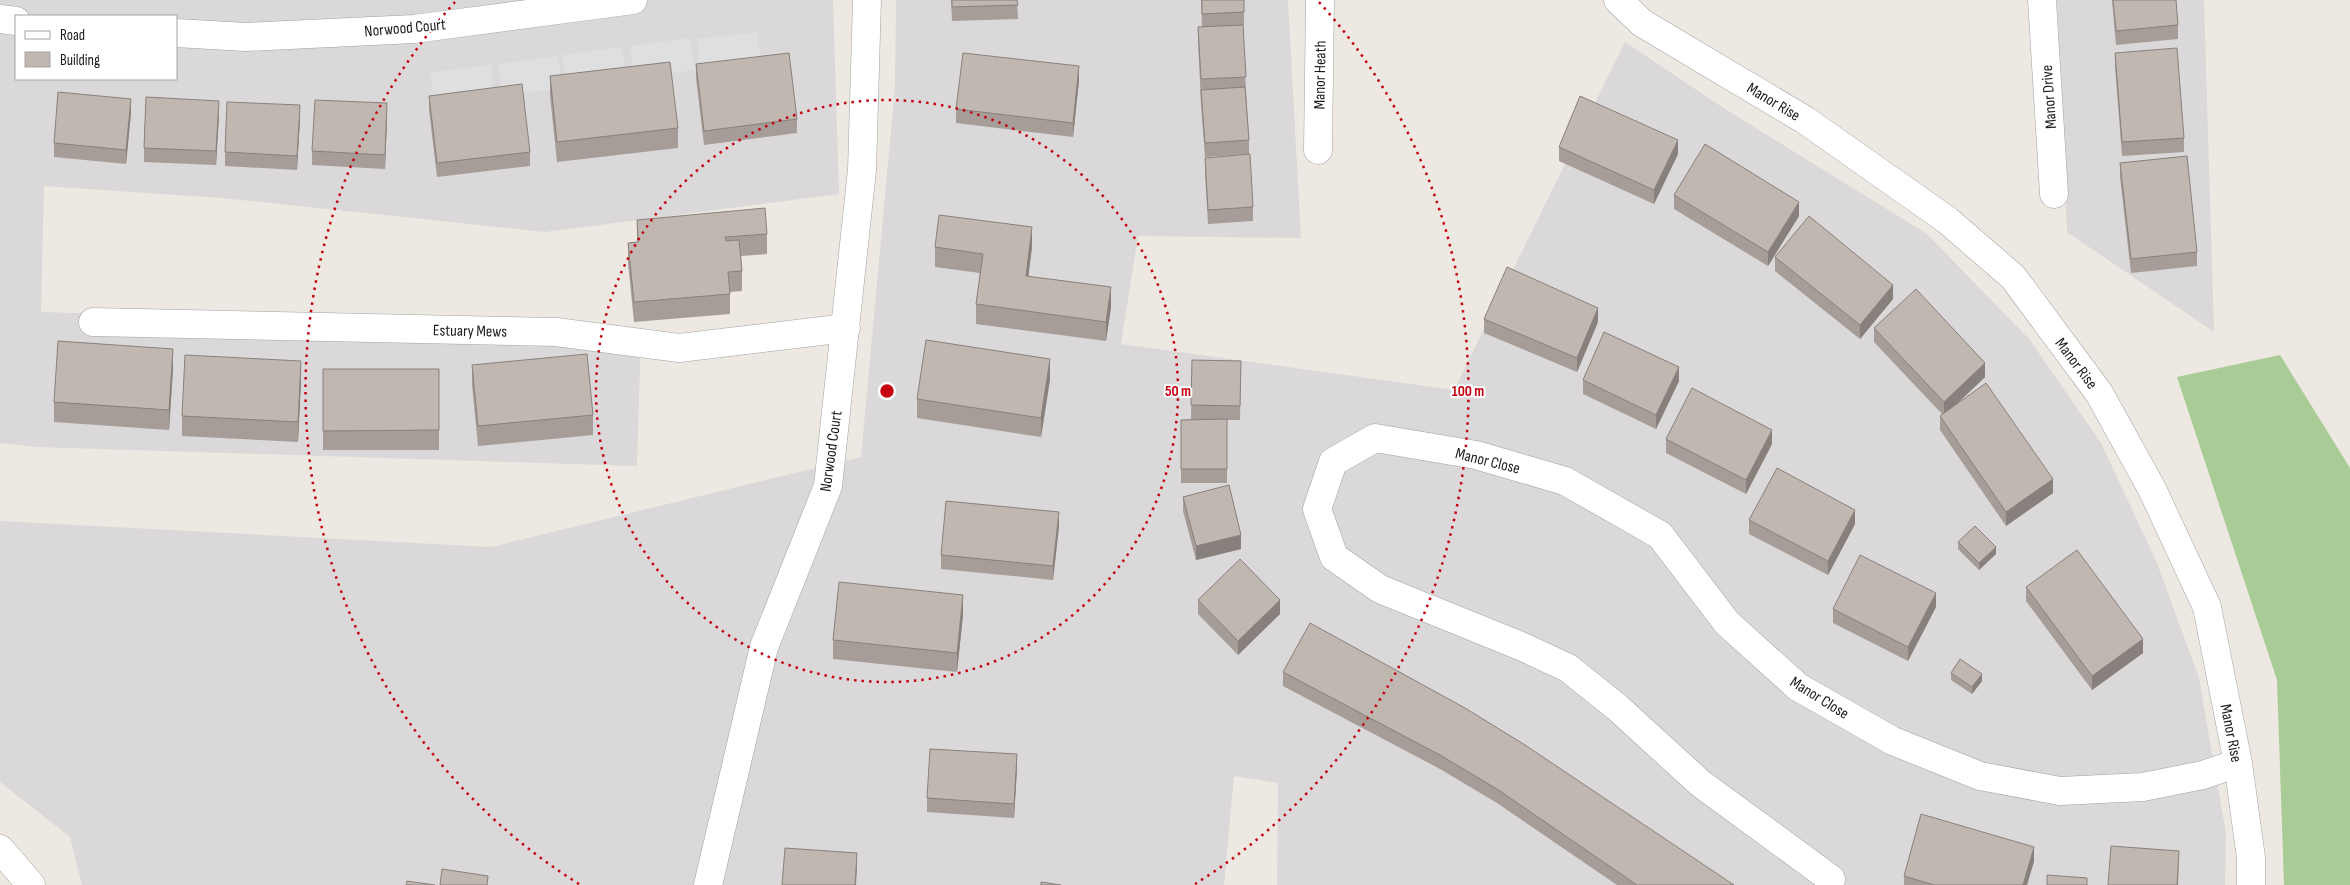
<svg xmlns="http://www.w3.org/2000/svg" width="2350" height="885" viewBox="0 0 2350 885" font-family="'Sofia Sans Condensed',sans-serif">
<style>
.residential{fill:#dad8d8;fill-rule:evenodd}
.forest{fill:#a9cc96}
.parking{fill:#dfdfdf}
.lines{fill:none;stroke-linecap:round;stroke-linejoin:round}
.minor-casing{stroke:#a2a2a2;stroke-width:29}
.minor{stroke:#fff;stroke-width:28}
.wall{fill:#a69d98}
.shaded-wall{fill:#87807c}
.building{fill:#c1b7b1;stroke:#87807c}
.ring{fill:none;stroke:#c5020f;stroke-width:2.5;stroke-dasharray:2.5 5}
.labels{text-anchor:middle;stroke-width:4;stroke-linejoin:round;paint-order:stroke}
.street-label{font-size:16px;fill:#1b1b1b;stroke:#fff}
.centre{fill:#c5020f;stroke:#fff;stroke-width:2.5}
.ring-label{font-size:15px;text-anchor:middle;font-weight:bold;fill:#c5020f;stroke:#fff;stroke-width:4;stroke-linejoin:round;paint-order:stroke}
</style>
<rect width="100%" height="100%" fill="#ede8e1"/>
<path class="residential" d="M 0,0 L 833,0 L 839,194 L 545,232 L 222,198 L 44,186 L 41,312 L 641,331 L 637,466 L 37,447 L 0,443 ZM 16,16 L 176,16 L 176,79 L 16,79 Z
M 896,0 L 1288,0 L 1301,238 L 1138,236 L 1121,344 L 1454,390 L 1625,42 L 1722,107 L 1927,234 L 2030,340 L 2101,443 L 2157,563 L 2199,678 L 2226,834 L 2225,885 L 1277,885 L 1278,783 L 1234,776 L 1224,885 L 82,885 L 70,837 L 0,782 L 0,521 L 491,547 L 861,457 L 895,87 Z
M 2057,0 L 2204,0 L 2214,332 L 2067,232 Z"/>
<path class="forest" d="M 2280,355 L 2350,468 L 2350,885 L 2284,885 L 2277,680 L 2177,377 Z"/>
<path class="parking" d="M 758,32 L 761,64 L 701,70 L 697,39 Z
M 690,38 L 695,70 L 634,78 L 630,46 Z
M 622,47 L 626,79 L 566,87 L 562,55 Z
M 558,56 L 563,88 L 502,96 L 498,64 Z
M 491,65 L 494,97 L 434,104 L 430,72 Z"/>
<g class="lines">
<defs>
<path id="minor" d="M 1618,0 L 1642,23 L 1805,120 L 1947,220 L 2013,277 L 2099,393 L 2152,489 L 2207,607 L 2238,763 L 2251,858 L 2251,885
M 2042,0 L 2054,194
M 0,19 L 16,21
M 176,33 L 246,37 L 414,29 L 633,0
M 1318,150 L 1320,0
M 93,322 L 556,332 L 679,348 L 846,328
M 0,849 L 31,885
M 1831,879 L 1700,783 L 1618,708 L 1568,668 L 1523,647 L 1380,589 L 1334,557 L 1317,509 L 1333,462 L 1375,438 L 1476,455 L 1565,481 L 1660,535 L 1727,623 L 1798,687 L 1893,741 L 1980,776 L 2060,791 L 2143,787 L 2203,775 L 2238,763
M 708,885 L 764,647 L 828,486 L 862,170 L 867,0"/>
</defs>
<use href="#minor" class="minor-casing"/>
<use href="#minor" class="minor"/>
</g>
<path class="wall" d="M 951,0 L 1017,0 L 1018,19 L 952,21 Z
M 1201,0 L 1244,0 L 1244,26 L 1243,26 L 1246,91 L 1249,140 L 1249,154 L 1205,157 L 1201,104 L 1198,41 L 1198,27 L 1202,27 Z
M 2112,0 L 2176,0 L 2178,25 L 2178,39 L 2116,45 Z
M 2115,53 L 2184,138 L 2184,152 L 2122,156 L 2115,67 Z
M 696,64 L 797,119 L 797,133 L 704,145 L 696,78 Z
M 550,76 L 678,128 L 678,148 L 557,162 L 550,96 Z
M 1079,80 L 1073,137 L 956,123 L 956,109 Z
M 429,96 L 530,152 L 530,166 L 437,177 L 429,110 Z
M 131,113 L 126,164 L 54,157 L 54,143 Z
M 219,115 L 216,165 L 144,162 L 144,148 Z
M 387,117 L 385,169 L 312,165 L 312,151 Z
M 300,119 L 297,170 L 225,166 L 225,152 Z
M 1559,147 L 1678,154 L 1654,204 L 1559,161 Z
M 1205,158 L 1253,207 L 1253,221 L 1208,224 L 1205,172 Z
M 2120,163 L 2197,252 L 2197,266 L 2131,273 L 2120,177 Z
M 1674,195 L 1799,216 L 1768,266 L 1674,209 Z
M 637,220 L 767,234 L 767,254 L 741,256 L 742,271 L 742,291 L 730,292 L 730,314 L 634,322 L 628,263 L 628,243 L 637,242 Z
M 935,247 L 1032,247 L 1028,276 L 1111,307 L 1106,341 L 976,324 L 976,304 L 980,273 L 935,267 Z
M 1775,257 L 1893,299 L 1860,339 L 1775,271 Z
M 1484,319 L 1598,322 L 1577,372 L 1484,333 Z
M 1874,328 L 1985,377 L 1958,403 L 2053,493 L 2006,526 L 1940,430 L 1940,416 L 1942,414 L 1874,342 Z
M 1192,360 L 1241,361 L 1240,420 L 1227,420 L 1227,483 L 1181,483 L 1181,420 L 1212,419 L 1191,419 Z
M 472,365 L 593,415 L 593,435 L 478,446 L 472,385 Z
M 173,369 L 169,430 L 54,422 L 54,402 Z
M 323,369 L 439,369 L 439,450 L 323,450 Z
M 1050,379 L 1041,437 L 917,418 L 917,399 Z
M 1583,380 L 1679,381 L 1656,429 L 1583,394 Z
M 301,381 L 298,442 L 182,436 L 182,416 Z
M 1666,439 L 1772,444 L 1746,494 L 1666,453 Z
M 1183,497 L 1241,549 L 1196,560 L 1183,511 Z
M 1749,520 L 1855,524 L 1828,575 L 1749,534 Z
M 1059,526 L 1053,580 L 941,569 L 941,555 Z
M 1958,542 L 1996,554 L 1979,570 L 1958,549 Z
M 2026,587 L 2143,653 L 2092,690 L 2026,601 Z
M 1198,600 L 1280,614 L 1238,655 L 1198,614 Z
M 1936,607 L 1908,661 L 1833,623 L 1833,609 Z
M 963,615 L 957,672 L 833,659 L 833,640 Z
M 1283,672 L 1734,885 L 1617,885 L 1497,803 L 1440,769 L 1283,686 Z
M 1951,673 L 1982,681 L 1972,694 L 1951,680 Z
M 1017,768 L 1014,818 L 927,812 L 927,798 Z
M 2034,861 L 2027,885 L 1904,885 L 1904,876 Z"/>
<path class="shaded-wall" d="M 1079,66 L 1079,80 L 1073,137 L 1073,123 Z
M 131,99 L 131,113 L 126,164 L 126,150 Z
M 219,101 L 219,115 L 216,165 L 216,151 Z
M 387,103 L 387,117 L 385,169 L 385,155 Z
M 300,105 L 300,119 L 297,170 L 297,156 Z
M 1678,140 L 1678,154 L 1654,204 L 1654,190 Z
M 1799,202 L 1799,216 L 1768,266 L 1768,252 Z
M 1032,227 L 1032,247 L 1026,296 L 1026,276 Z
M 1893,285 L 1893,299 L 1860,339 L 1860,325 Z
M 1111,287 L 1111,307 L 1106,341 L 1106,322 Z
M 1598,308 L 1598,322 L 1577,372 L 1577,358 Z
M 173,349 L 173,369 L 169,430 L 169,410 Z
M 1050,359 L 1050,379 L 1041,437 L 1041,418 Z
M 301,361 L 301,381 L 298,442 L 298,422 Z
M 1985,363 L 1985,377 L 1944,416 L 1944,402 Z
M 1679,367 L 1679,381 L 1656,429 L 1656,415 Z
M 1772,430 L 1772,444 L 1746,494 L 1746,480 Z
M 2053,479 L 2053,493 L 2006,526 L 2006,512 Z
M 1855,510 L 1855,524 L 1828,575 L 1828,561 Z
M 1059,512 L 1059,526 L 1053,580 L 1053,566 Z
M 1241,535 L 1241,549 L 1196,560 L 1196,546 Z
M 1996,547 L 1996,554 L 1979,570 L 1979,563 Z
M 1936,593 L 1936,607 L 1908,661 L 1908,647 Z
M 963,595 L 963,615 L 957,672 L 957,653 Z
M 1280,600 L 1280,614 L 1238,655 L 1238,641 Z
M 2143,639 L 2143,653 L 2092,690 L 2092,676 Z
M 1982,674 L 1982,681 L 1972,694 L 1972,687 Z
M 1017,754 L 1017,768 L 1014,818 L 1014,804 Z
M 2034,847 L 2034,861 L 2027,885 L 2023,885 Z
M 2179,851 L 2178,885 L 2177,885 Z
M 857,853 L 857,867 L 856,885 L 855,885 Z"/>
<path class="building" d="M 952,0 L 1017,0 L 1018,5 L 952,7 Z
M 1202,0 L 1244,0 L 1244,12 L 1202,14 Z
M 2113,0 L 2176,0 L 2178,25 L 2116,31 Z
M 1243,25 L 1246,77 L 1201,79 L 1198,27 Z
M 2177,48 L 2184,138 L 2122,142 L 2115,53 Z
M 789,53 L 797,119 L 704,131 L 696,64 Z
M 963,53 L 1079,66 L 1073,123 L 956,109 Z
M 670,62 L 678,128 L 557,142 L 550,76 Z
M 522,84 L 530,152 L 437,163 L 429,96 Z
M 1245,87 L 1249,140 L 1205,143 L 1201,90 Z
M 58,92 L 131,99 L 126,150 L 54,143 Z
M 1580,96 L 1678,140 L 1654,190 L 1559,147 Z
M 146,97 L 219,101 L 216,151 L 144,148 Z
M 315,100 L 387,103 L 385,155 L 312,151 Z
M 227,102 L 300,105 L 297,156 L 225,152 Z
M 1705,144 L 1799,202 L 1768,252 L 1674,195 Z
M 1250,154 L 1253,207 L 1208,210 L 1205,158 Z
M 2187,156 L 2197,252 L 2131,259 L 2120,163 Z
M 765,208 L 767,234 L 725,237 L 726,241 L 739,240 L 742,271 L 728,272 L 730,294 L 634,302 L 628,243 L 638,242 L 637,220 Z
M 939,215 L 1032,227 L 1026,276 L 1111,287 L 1106,322 L 976,304 L 983,254 L 935,247 Z
M 1809,216 L 1893,285 L 1860,325 L 1775,257 Z
M 1507,267 L 1598,308 L 1577,358 L 1484,319 Z
M 1916,289 L 1985,363 L 1944,402 L 1874,328 Z
M 1604,332 L 1679,367 L 1656,415 L 1583,380 Z
M 926,340 L 1050,359 L 1041,418 L 917,399 Z
M 58,341 L 173,349 L 169,410 L 54,402 Z
M 587,354 L 593,415 L 478,426 L 472,365 Z
M 185,355 L 301,361 L 298,422 L 182,416 Z
M 1192,360 L 1241,361 L 1240,406 L 1191,405 Z
M 323,369 L 439,369 L 439,430 L 323,431 Z
M 1986,383 L 2053,479 L 2006,512 L 1940,416 Z
M 1692,388 L 1772,430 L 1746,480 L 1666,439 Z
M 1227,419 L 1227,469 L 1181,469 L 1181,420 Z
M 1777,468 L 1855,510 L 1828,561 L 1749,520 Z
M 1229,485 L 1241,535 L 1196,546 L 1183,497 Z
M 946,501 L 1059,512 L 1053,566 L 941,555 Z
M 1975,526 L 1996,547 L 1979,563 L 1958,542 Z
M 2077,550 L 2143,639 L 2092,676 L 2026,587 Z
M 1860,555 L 1936,593 L 1908,647 L 1833,609 Z
M 1240,559 L 1280,600 L 1238,641 L 1198,600 Z
M 839,582 L 963,595 L 957,653 L 833,640 Z
M 1310,623 L 1465,708 L 1525,745 L 1734,885 L 1637,885 L 1497,789 L 1440,755 L 1283,672 Z
M 1960,659 L 1982,674 L 1972,687 L 1951,673 Z
M 930,749 L 1017,754 L 1014,804 L 927,798 Z
M 1921,814 L 2034,847 L 2023,885 L 1934,885 L 1904,876 Z
M 2111,846 L 2179,851 L 2177,885 L 2108,885 Z
M 785,848 L 857,853 L 855,885 L 782,885 Z
M 442,869 L 488,876 L 487,885 L 440,885 Z
M 2047,875 L 2087,878 L 2087,885 L 2047,885 Z
M 407,881 L 435,885 L 406,885 Z
M 1041,882 L 1061,885 L 1041,885 Z"/>
<g class="ring">
<circle cx="887" cy="391" r="291"/>
<path d="M579 884A581 581 0 0 1 455 2M1319 2A581 581 0 0 1 1195 884"/>
</g>
<g class="labels">
<g class="street-label">
<text transform="translate(405 27) rotate(-5)" y="6">Norwood Court</text>
<text transform="translate(1319 75) rotate(-89)" y="6">Manor Heath</text>
<text transform="translate(2048 97) rotate(-94)" y="6">Manor Drive</text>
<text transform="translate(1774 101) rotate(31)" y="6">Manor Rise</text>
<text transform="translate(470 330) rotate(1)" y="6">Estuary Mews</text>
<text transform="translate(2077 363) rotate(53)" y="6">Manor Rise</text>
<text transform="translate(830 451) rotate(-82)" y="6">Norwood Court</text>
<text transform="translate(1488 460) rotate(14)" y="6">Manor Close</text>
<text transform="translate(1820 697) rotate(32)" y="6">Manor Close</text>
<text transform="translate(2232 733) rotate(79)" y="6">Manor Rise</text>
</g>
</g>
<circle cx="887" cy="391" r="8" class="centre"/>
<g class="ring-label">
<text x="1178" y="396">50 m</text>
<text x="1468" y="396">100 m</text>
</g>
<rect x="15" y="15" width="162" height="65" fill="#ffffff" stroke="#a4a4a4"/>
<rect x="25" y="31" width="25" height="8" fill="#ffffff" stroke="#a4a4a4"/>
<text x="60" y="40" font-size="15" fill="#1b1b1b">Road</text>
<rect x="25" y="52" width="25" height="15" fill="#c1b7b1" stroke="#a4a4a4"/>
<text x="60" y="65" font-size="15" fill="#1b1b1b">Building</text>
</svg>
